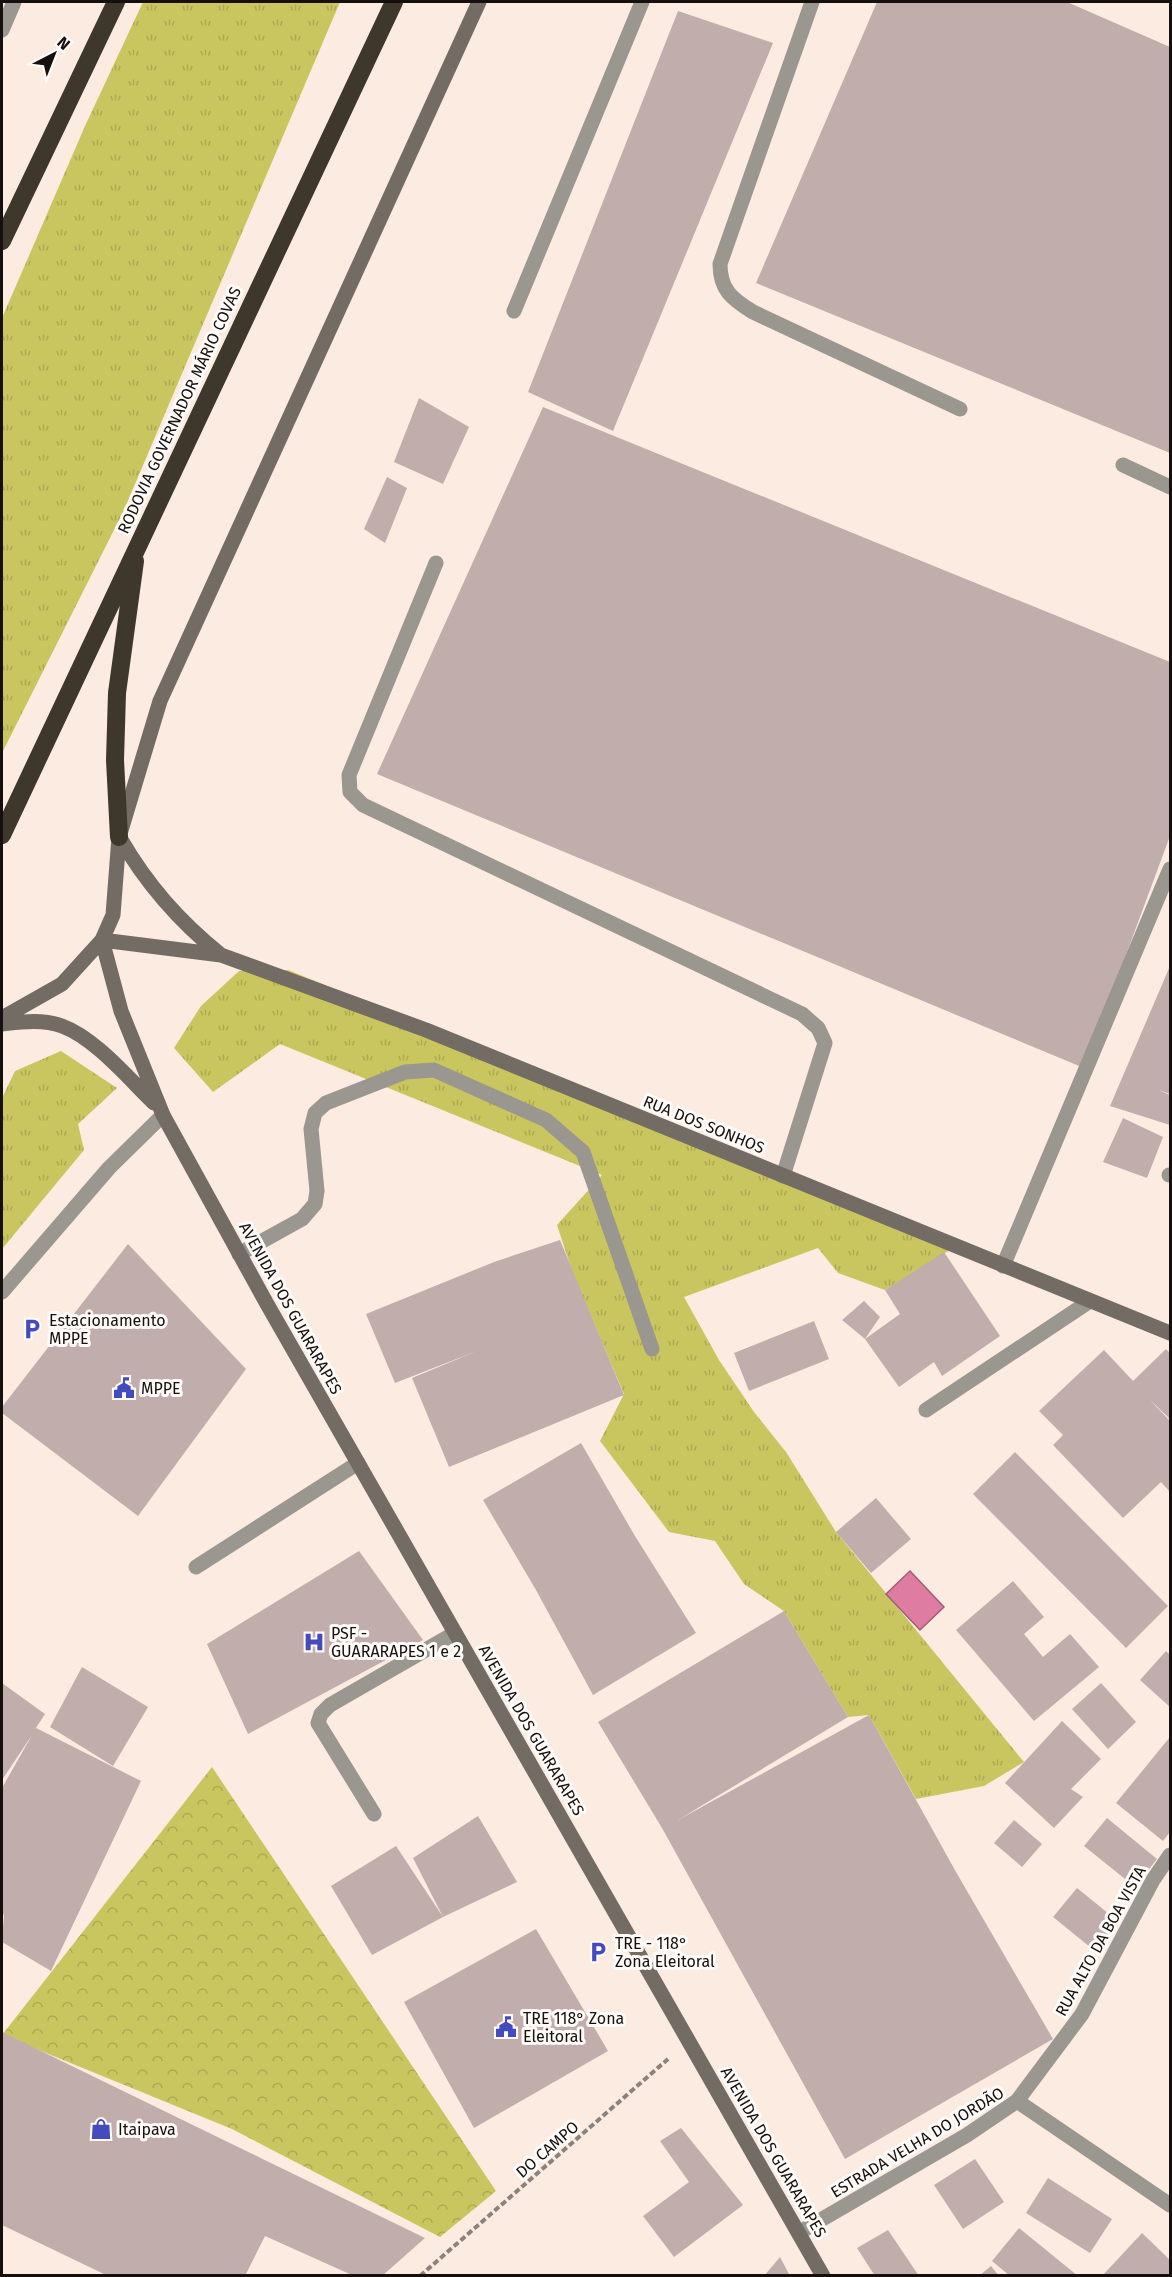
<svg xmlns="http://www.w3.org/2000/svg" width="1172" height="2277" viewBox="0 0 1172 2277" font-family="'Fira Sans',sans-serif">
<style>
.grass{fill:url(#grass-tufts)}
.forest{fill:url(#forest-crowns)}
.water{fill:#df7ca1;stroke:#a25c75;stroke-width:1.5}
.building{fill:#c1aeac}
.lines{fill:none;stroke-linecap:round;stroke-linejoin:round}
.path{stroke:#8d827b;stroke-width:4;stroke-dasharray:6 3;stroke-linecap:butt}
.lane{stroke:#9a9690;stroke-width:15}
.street{stroke:#9a9690;stroke-width:15}
.secondary{stroke:#726c64;stroke-width:15}
.highway{stroke:#3e372b;stroke-width:18}
.labels{text-anchor:middle;stroke-width:6;stroke-linejoin:round;paint-order:stroke}
.street-label{font-size:16px;fill:#15100d;stroke:#fefbf9}
.poi-label{font-size:16px;fill:#15100d;stroke:#fefbf9;text-anchor:start}
</style>
<defs>
<pattern id="grass-tufts" width="24" height="20" patternUnits="userSpaceOnUse" patternTransform="scale(1.5)"><rect width="24" height="20" fill="#cac65f"/><path d="M3 7l-1-3M5 7V3M7 7l1-3M15 17l-1-3M17 17v-4M19 17l1-3" fill="none" stroke="#ada951"/></pattern>
<pattern id="forest-crowns" width="20" height="18" patternUnits="userSpaceOnUse" patternTransform="scale(1.5)"><rect width="20" height="18" fill="#cac65f"/><path d="M2 6a3 3 0 1 1 6 0M12 15a3 3 0 1 1 6 0" fill="none" stroke="#ada951"/></pattern>
</defs>
<rect width="100%" height="100%" fill="#fbebe1"/>
<path class="grass" d="M 143,2 L 340,2 L 124,510 L 2,753 L 2,318 L 85,126 Z
M 288,970 L 963,1242 L 885,1290 L 838,1273 L 818,1248 L 684,1297 L 719,1360 L 754,1412 L 786,1452 L 836,1532 L 1024,1762 L 984,1786 L 916,1799 L 869,1715 L 848,1717 L 784,1611 L 744,1584 L 715,1541 L 669,1532 L 600,1441 L 624,1394 L 572,1271 L 557,1225 L 602,1175 L 280,1044 L 213,1092 L 174,1048 L 201,1006 L 239,971 Z
M 61,1051 L 117,1088 L 78,1124 L 84,1150 L 2,1249 L 2,1098 L 15,1071 Z"/>
<path class="forest" d="M 212,1767 L 496,2191 L 440,2237 L 232,2129 L 2,2035 Z"/>
<path class="water" d="M 910,1571 L 944,1607 L 920,1630 L 886,1594 Z"/>
<path class="building" d="M 877,2 L 1067,2 L 1170,47 L 1170,453 L 756,283 Z
M 678,11 L 773,43 L 613,431 L 528,392 Z
M 419,398 L 469,427 L 443,484 L 394,462 Z
M 543,407 L 1170,662 L 1170,836 L 1084,1068 L 377,774 Z
M 387,477 L 407,488 L 385,543 L 364,529 Z
M 1170,966 L 1170,1094 L 1158,1090 L 1170,1095 L 1170,1125 L 1110,1106 Z
M 1123,1118 L 1163,1137 L 1147,1178 L 1103,1162 Z
M 560,1240 L 624,1395 L 449,1467 L 412,1378 L 477,1351 L 395,1383 L 366,1314 L 494,1262 Z
M 128,1244 L 246,1369 L 138,1516 L 2,1413 L 2,1407 Z
M 944,1252 L 1000,1336 L 942,1376 L 934,1362 L 899,1387 L 865,1339 L 900,1314 L 885,1290 Z
M 864,1301 L 880,1317 L 865,1339 L 842,1320 Z
M 814,1321 L 829,1359 L 749,1391 L 734,1353 Z
M 1166,1349 L 1170,1353 L 1170,1419 L 1150,1400 L 1170,1421 L 1170,1492 L 1161,1482 L 1123,1518 L 1053,1445 L 1063,1435 L 1039,1411 L 1104,1350 L 1133,1381 Z
M 581,1443 L 635,1536 L 696,1633 L 593,1695 L 536,1590 L 483,1500 Z
M 1015,1452 L 1168,1606 L 1126,1648 L 973,1494 Z
M 876,1498 L 911,1539 L 871,1573 L 836,1532 Z
M 359,1551 L 423,1640 L 248,1734 L 207,1644 Z
M 1013,1581 L 1044,1617 L 1024,1634 L 1043,1657 L 1070,1634 L 1099,1667 L 1034,1721 L 956,1630 Z
M 784,1611 L 848,1717 L 678,1820 L 869,1715 L 956,1872 L 1053,2039 L 845,2159 L 662,1828 L 598,1722 Z
M 1166,1651 L 1170,1655 L 1170,1707 L 1140,1680 Z
M 82,1667 L 148,1707 L 113,1766 L 50,1727 Z
M 2,1683 L 45,1714 L 36,1728 L 141,1781 L 51,1971 L 2,1942 L 4,1915 L 2,1913 L 2,1788 L 32,1735 L 2,1780 Z
M 1101,1683 L 1136,1722 L 1108,1749 L 1072,1709 Z
M 1062,1721 L 1101,1759 L 1071,1789 L 1083,1797 L 1054,1828 L 1005,1783 Z
M 1170,1737 L 1170,1832 L 1163,1841 L 1116,1803 Z
M 478,1816 L 517,1882 L 443,1917 L 413,1858 Z
M 1107,1818 L 1157,1859 L 1135,1887 L 1084,1846 Z
M 1014,1820 L 1042,1844 L 1022,1867 L 994,1843 Z
M 396,1846 L 443,1917 L 372,1955 L 331,1886 Z
M 1077,1888 L 1119,1922 L 1095,1951 L 1053,1917 Z
M 536,1929 L 608,2051 L 474,2128 L 404,2002 Z
M 2,2032 L 425,2238 L 382,2276 L 354,2276 L 265,2236 L 245,2276 L 108,2276 L 2,2225 Z
M 681,2128 L 743,2205 L 674,2257 L 643,2216 L 689,2182 L 660,2141 Z
M 975,2159 L 1004,2202 L 963,2229 L 934,2185 Z
M 1048,2178 L 1112,2219 L 1090,2253 L 1026,2213 Z
M 1019,2228 L 1078,2276 L 1010,2276 L 992,2261 Z
M 888,2230 L 919,2276 L 875,2276 L 857,2248 Z
M 1142,2233 L 1170,2260 L 1170,2276 L 1102,2276 Z
M 780,2257 L 790,2276 L 764,2276 Z
M 991,2266 L 999,2276 L 979,2276 Z"/>
<g class="lines">
<path class="path" d="M 420,2276 L 668,2059"/>
<path class="lane" d="M 812,2 L 720,264 C 720,290 732,299 753,312 L 960,409
M 2,30 L 14,2
M 514,311 L 642,2
M 1123,465 L 1170,487
M 436,563 L 349,775 L 350,792 L 363,805 L 802,1014 L 818,1028 L 825,1043 L 783,1176
M 1169,1175 L 1170,1175
M 239,1254 L 302,1219 L 315,1204 L 317,1191 L 311,1129 L 315,1113 L 326,1103 L 405,1072 L 434,1070 L 546,1120 L 583,1152 L 652,1349
M 1003,1266 L 1170,869
M 2,1292 L 109,1168 L 163,1115
M 926,1410 L 1090,1301
M 196,1567 L 358,1463
M 374,1814 L 318,1723 L 321,1714 L 330,1705 L 455,1633"/>
<path class="street" d="M 1017,2101 L 1082,2014 L 1153,1880 L 1170,1855
M 800,2232 L 967,2135 L 1017,2101 L 1170,2205"/>
<path class="secondary" d="M 120,838 C 147,885 179,921 221,955
M 102,940 L 121,1011 L 163,1115 L 267,1304 L 823,2276
M 102,940 L 221,955 L 426,1030 L 1170,1333
M 2,1018 L 62,984 L 102,940 L 113,915 L 119,837 L 160,701 L 479,2
M 2,1024 C 21,1022 42,1019 62,1026 C 95,1038 129,1079 154,1103"/>
<path class="highway" d="M 2,241 L 116,2
M 2,835 L 394,2
M 119,837 L 115,760 L 117,693 L 135,561"/>
</g>
<defs>
<symbol id="parking-bare" viewBox="-9 -9 18 18"><path d="M-3.5-5.5H1a3.5 3.5 0 0 1 0 7H-1V5.5H-3.5ZM-1-3.4V-.6H.8a1.4 1.4 0 0 0 0-2.8Z" fill="#434bbf" stroke="#fefbf9" stroke-width="2.5" paint-order="stroke"/></symbol>
<symbol id="civic-bare" viewBox="-9 -9 18 18"><path d="M-.6-6.5H3V-4.5H.6V-3L4-1V1h2V6H-6V1h2V-1L-.6-3ZM-1.2 2.5V6h2.4V2.5Z" fill="#434bbf" stroke="#fefbf9" stroke-width="2.5" paint-order="stroke"/></symbol>
<symbol id="hospital-bare" viewBox="-9 -9 18 18"><path d="M-5-5h3v3.5h4V-5h3V5h-3V1.5h-4V5h-3Z" fill="#434bbf" stroke="#fefbf9" stroke-width="2.5" paint-order="stroke"/></symbol>
<symbol id="shop-bare" viewBox="-9 -9 18 18"><path d="M-5-2.5h2.3a2.7 3.5 0 0 1 5.4 0H5L5.5 6h-11ZM-1.5-2.5h3a1.5 2.3 0 0 0-3 0Z" fill="#434bbf" stroke="#fefbf9" stroke-width="2.5" paint-order="stroke"/></symbol>
</defs>
<g fill-rule="evenodd">
<use href="#parking-bare" x="17" y="1314" width="30" height="30"/>
<use href="#civic-bare" x="109" y="1373" width="30" height="30"/>
<use href="#hospital-bare" x="299" y="1627" width="30" height="30"/>
<use href="#parking-bare" x="583" y="1937" width="30" height="30"/>
<use href="#civic-bare" x="491" y="2012" width="30" height="30"/>
<use href="#shop-bare" x="86" y="2114" width="30" height="30"/>
</g>
<g class="labels">
<g class="street-label">
<text transform="translate(179 410) rotate(-65)" y="6">RODOVIA GOVERNADOR MÁRIO COVAS</text>
<text transform="translate(704 1124) rotate(22)" y="6">RUA DOS SONHOS</text>
<text transform="translate(291 1308) rotate(61)" y="6">AVENIDA DOS GUARARAPES</text>
<text transform="translate(532 1730) rotate(60)" y="6">AVENIDA DOS GUARARAPES</text>
<text transform="translate(1100 1941) rotate(-61)" y="6">RUA ALTO DA BOA VISTA</text>
<text transform="translate(917 2142) rotate(-31)" y="6">ESTRADA VELHA DO JORDÃO</text>
<text transform="translate(547 2149) rotate(-41)" y="6">DO CAMPO</text>
<text transform="translate(774 2152) rotate(60)" y="6">AVENIDA DOS GUARARAPES</text>
</g>
<g class="poi-label">
<text x="49" y="1326">Estacionamento<tspan x="49" dy="18">MPPE</tspan></text>
<text x="141" y="1394">MPPE</text>
<text x="331" y="1639">PSF -<tspan x="331" dy="18">GUARARAPES 1 e 2</tspan></text>
<text x="615" y="1949">TRE - 118°<tspan x="615" dy="18">Zona Eleitoral</tspan></text>
<text x="523" y="2024">TRE 118° Zona<tspan x="523" dy="18">Eleitoral</tspan></text>
<text x="118" y="2135">Itaipava</text>
</g>
</g>
<rect width="1172" height="2277" fill="none" stroke="#15100d" stroke-width="6"/>
<g transform="translate(54 54) rotate(42)" stroke="#fefbf9" stroke-width="4.5" paint-order="stroke">
<path d="M0-4.5L10 22L0 15L-10 22Z" fill="#15100d"/>
<text y="-9" font-size="16" font-weight="bold" text-anchor="middle" fill="#15100d">N</text>
</g>
</svg>
